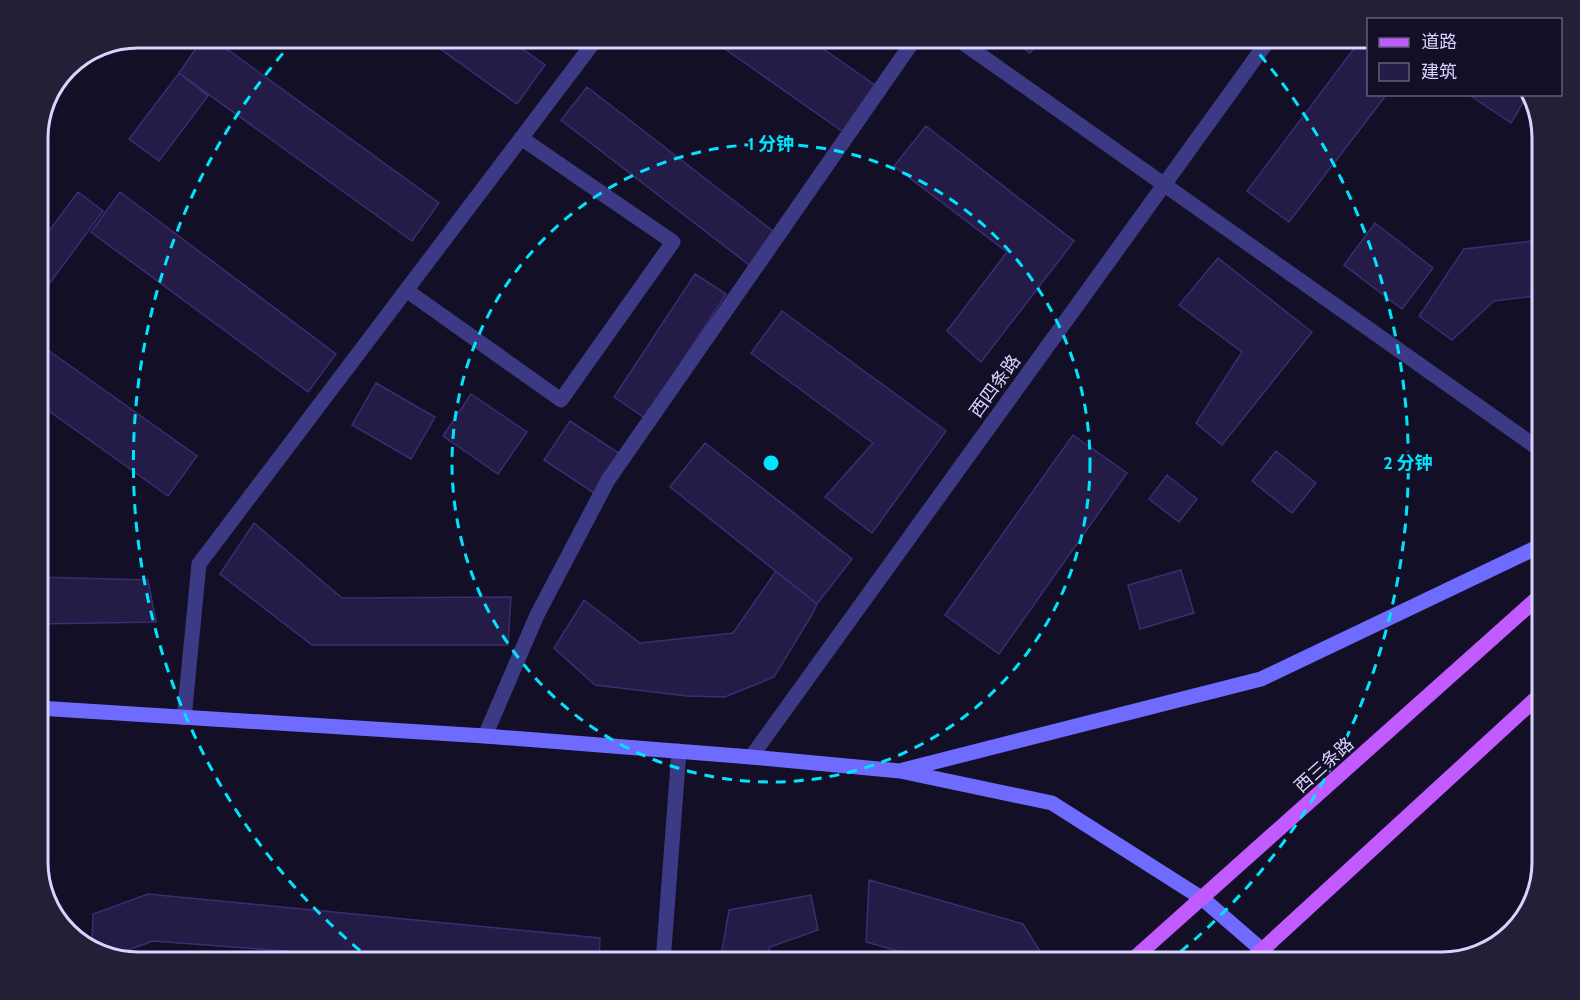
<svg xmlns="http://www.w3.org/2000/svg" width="1580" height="1000" viewBox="0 0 1580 1000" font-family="Cabin,'Noto Sans SC',sans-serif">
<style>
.building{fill:#241b47;stroke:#3b2d73;stroke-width:1.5}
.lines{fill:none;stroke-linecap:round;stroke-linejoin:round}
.minor{stroke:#3d3a85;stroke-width:15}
.tertiary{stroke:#3d3a85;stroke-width:15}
.secondary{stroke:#6f6bff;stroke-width:15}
.primary{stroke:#c25bff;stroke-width:15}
.ring{fill:none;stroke:#00e5ff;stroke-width:3;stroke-dasharray:10 8}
.labels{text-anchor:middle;stroke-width:4.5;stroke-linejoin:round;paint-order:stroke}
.street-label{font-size:18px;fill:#d9d4ff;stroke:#130f26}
.rim{fill:none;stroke:#d9d4ff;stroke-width:3}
.centre{fill:#00e5ff;stroke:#130f26;stroke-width:3}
.ring-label{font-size:18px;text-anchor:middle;font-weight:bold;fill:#00e5ff;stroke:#130f26;stroke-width:4.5;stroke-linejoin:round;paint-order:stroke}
</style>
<rect width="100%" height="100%" fill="#130f26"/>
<path class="building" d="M 1362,38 L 1368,38 L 1368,94 L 1387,94 L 1289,222 L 1247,191 Z
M 1012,40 L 1040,40 L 1030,53 Z
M 812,41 L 882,90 L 849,136 L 715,42 Z
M 432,43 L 514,43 L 545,65 L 517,104 Z
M 199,44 L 220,44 L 439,203 L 412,241 L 179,73 Z
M 179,73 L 208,96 L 159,161 L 129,139 Z
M 587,87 L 778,235 L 753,268 L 561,120 Z
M 1468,94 L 1528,94 L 1511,123 Z
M 926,126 L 1074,241 L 981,362 L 947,331 L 1007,252 L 894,166 Z
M 78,192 L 103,211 L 38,299 L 38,246 Z
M 120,192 L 336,354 L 308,392 L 91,232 Z
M 1375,223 L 1433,268 L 1402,309 L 1344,265 Z
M 1542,240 L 1542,295 L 1494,301 L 1452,340 L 1419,316 L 1464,249 Z
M 1218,258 L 1312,332 L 1222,445 L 1196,423 L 1242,352 L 1179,305 Z
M 695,274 L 726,294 L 645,418 L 614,397 Z
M 782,311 L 946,431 L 872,533 L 825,497 L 873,443 L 751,353 Z
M 38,343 L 197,456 L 168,496 L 38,403 Z
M 376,383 L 435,417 L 411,459 L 352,425 Z
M 471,394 L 527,432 L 498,474 L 443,436 Z
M 570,421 L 623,456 L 597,495 L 544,460 Z
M 1073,435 L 1127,473 L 999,654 L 945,615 Z
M 705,443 L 852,559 L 817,604 L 670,487 Z
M 1276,451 L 1316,483 L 1292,513 L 1252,481 Z
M 1167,475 L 1197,499 L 1179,522 L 1149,499 Z
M 254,523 L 342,598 L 511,597 L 508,645 L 312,645 L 220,574 Z
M 1181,570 L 1194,613 L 1140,629 L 1128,585 Z
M 776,571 L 817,604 L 813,613 L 774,677 L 725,697 L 687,696 L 595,685 L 554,648 L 584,600 L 640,643 L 733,633 Z
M 38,577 L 148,580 L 156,622 L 38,624 Z
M 869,880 L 1023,924 L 1045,959 L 1044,962 L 937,962 L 866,942 Z
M 148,894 L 600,938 L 599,962 L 430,962 L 153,941 L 114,955 L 92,949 L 93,914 Z
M 811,895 L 818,930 L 770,947 L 765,962 L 720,962 L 729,910 Z"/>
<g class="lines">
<path class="minor" d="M 406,290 L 561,400 L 673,242 L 521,138
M 184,718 L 199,564 L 594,42
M 485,736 L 537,615 L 608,480 L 914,40
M 663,962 L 679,751"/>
<path class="tertiary" d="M 959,40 L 1542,451
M 751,757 L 1270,38
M 1263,951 L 1278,962"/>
<path class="secondary" d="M 38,708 L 485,736 L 751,757 L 900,771 L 1052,803 L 1203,899 L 1263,951
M 903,770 L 1261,679 L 1542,545"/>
<path class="primary" d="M 1130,962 L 1542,594
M 1249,962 L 1542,693"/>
</g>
<g class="ring">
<circle cx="771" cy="463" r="319"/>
<path d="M374 962A637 637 0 0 1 290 45M1248 41A637 637 0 0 1 1168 962"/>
</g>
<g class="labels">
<g class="street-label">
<text transform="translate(995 386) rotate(-54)" y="6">西四条路</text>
<text transform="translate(1324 765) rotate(-42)" y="6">西三条路</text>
</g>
</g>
<path d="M0 0H1580V1000H0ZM138 48H1442A90 90 0 0 1 1532 138V862A90 90 0 0 1 1442 952H138A90 90 0 0 1 48 862V138A90 90 0 0 1 138 48Z" fill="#231f37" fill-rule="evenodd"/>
<path class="rim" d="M138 48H1442A90 90 0 0 1 1532 138V862A90 90 0 0 1 1442 952H138A90 90 0 0 1 48 862V138A90 90 0 0 1 138 48Z"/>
<circle cx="771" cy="463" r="9" class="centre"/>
<g class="ring-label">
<text x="771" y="150">1 分钟</text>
<text x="1408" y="469">2 分钟</text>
</g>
<rect x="1367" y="18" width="195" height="78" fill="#130f26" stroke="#625e7d" stroke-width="1.5"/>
<rect x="1379" y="38" width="30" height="9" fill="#c25bff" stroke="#625e7d" stroke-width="1.5"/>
<text x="1421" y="48" font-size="18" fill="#d9d4ff">道路</text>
<rect x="1379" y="63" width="30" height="18" fill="#241b47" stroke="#625e7d" stroke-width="1.5"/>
<text x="1421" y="78" font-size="18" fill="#d9d4ff">建筑</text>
</svg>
